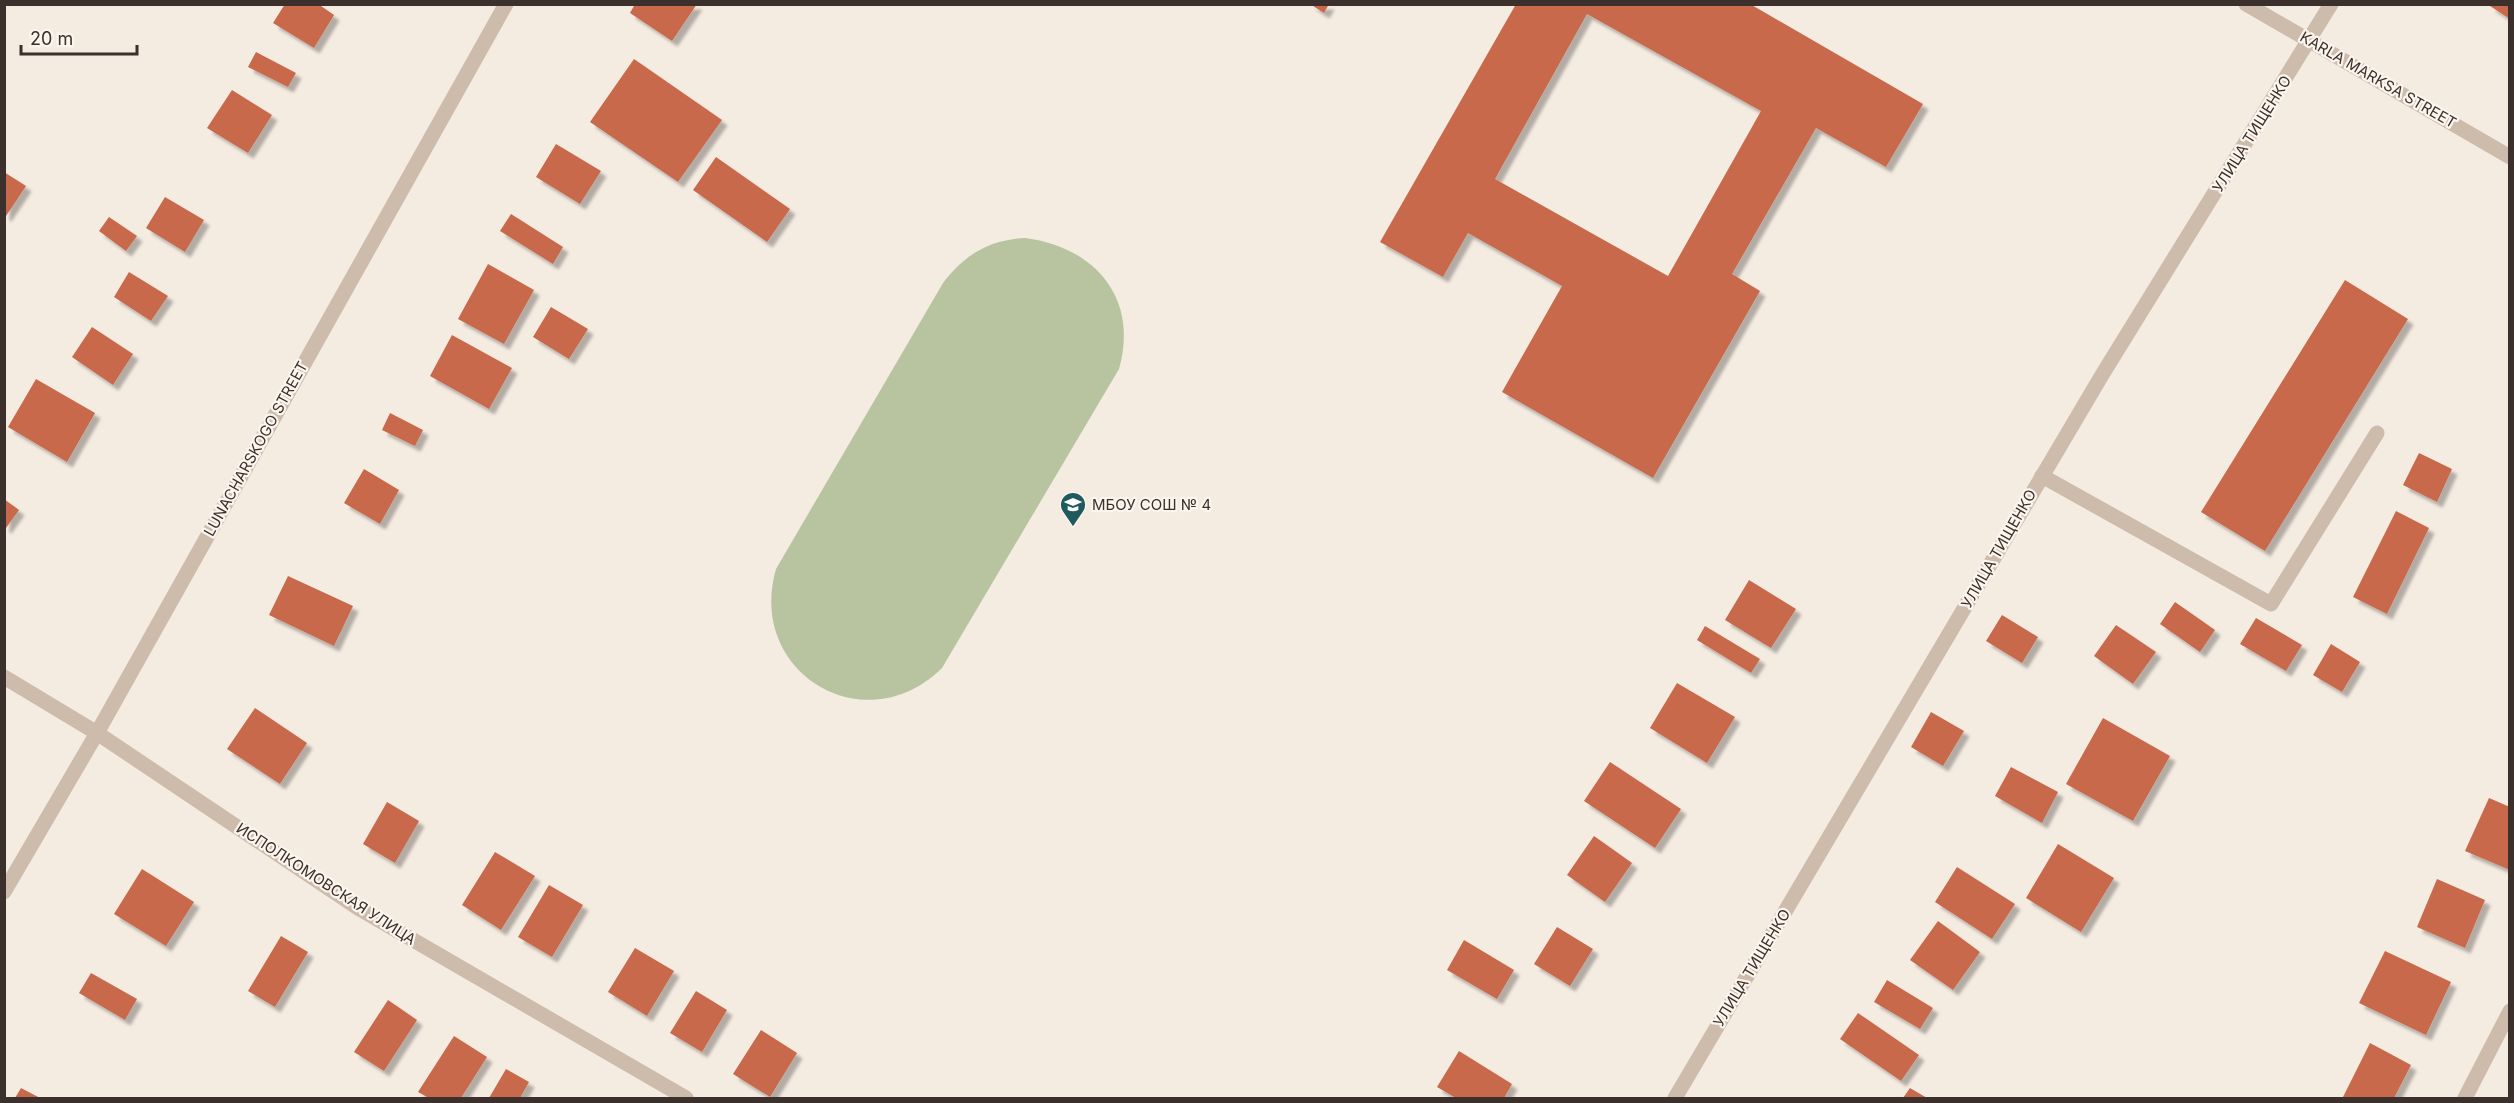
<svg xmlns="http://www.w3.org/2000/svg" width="2514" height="1103" viewBox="0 0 2514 1103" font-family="Inter,sans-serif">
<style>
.green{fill:#b8c4a0}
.building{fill:#c8694b;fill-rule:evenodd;filter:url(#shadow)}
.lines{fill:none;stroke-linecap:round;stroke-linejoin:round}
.lane{stroke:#cdbbac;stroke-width:15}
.street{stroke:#cdbbac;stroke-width:15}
.labels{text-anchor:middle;stroke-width:4.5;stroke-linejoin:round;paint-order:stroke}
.street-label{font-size:15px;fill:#3b302b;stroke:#fbf5ee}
.poi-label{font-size:15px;fill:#3b302b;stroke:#fbf5ee;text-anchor:start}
</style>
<defs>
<filter id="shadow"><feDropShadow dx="5.5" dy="5.5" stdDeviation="1.5" flood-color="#0004"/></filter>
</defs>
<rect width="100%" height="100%" fill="#f4ebe1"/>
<path class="green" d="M 1025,238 C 1095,247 1139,298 1119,369 L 942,668 C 865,744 746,673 776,569 L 943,283 C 964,255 989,240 1025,238 Z"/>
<path class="building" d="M 285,4 L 318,4 L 334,15 L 314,48 L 273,23 Z
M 635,4 L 697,4 L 672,41 L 630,13 Z
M 1310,4 L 1329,4 L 1324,13 Z
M 1516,4 L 1750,4 L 1923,104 L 1886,167 L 1816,128 L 1732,274 L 1760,291 L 1653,478 L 1502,392 L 1562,286 L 1468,233 L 1443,277 L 1380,242 ZM 1587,14 L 1761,111 L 1668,276 L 1495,179 Z
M 2491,4 L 2510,4 L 2510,19 L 2490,6 Z
M 256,52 L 296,73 L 288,87 L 248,67 Z
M 634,59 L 722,120 L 678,182 L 590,122 Z
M 232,90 L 272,115 L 248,153 L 207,128 Z
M 556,144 L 601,171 L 580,204 L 536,177 Z
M 716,157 L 790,209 L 767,242 L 693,190 Z
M 4,172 L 26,186 L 6,216 L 4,215 Z
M 165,197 L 204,220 L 185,252 L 146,228 Z
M 511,214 L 563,247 L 553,264 L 500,231 Z
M 109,217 L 137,236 L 126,251 L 99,231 Z
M 488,264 L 534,290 L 504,344 L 458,319 Z
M 129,272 L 168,296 L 151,321 L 114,297 Z
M 2345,280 L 2408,319 L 2265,551 L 2201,512 Z
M 551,307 L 588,329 L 569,359 L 533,337 Z
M 92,327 L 133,354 L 113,385 L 72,357 Z
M 452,335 L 512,368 L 489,409 L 430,376 Z
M 36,379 L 95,413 L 67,462 L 8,427 Z
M 390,413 L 423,430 L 415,446 L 382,430 Z
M 2419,453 L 2452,469 L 2437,502 L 2403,485 Z
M 364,469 L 399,490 L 380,524 L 344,503 Z
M 4,499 L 19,510 L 6,528 L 4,527 Z
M 2396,511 L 2429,528 L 2387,614 L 2353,597 Z
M 288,576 L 353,606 L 334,646 L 269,615 Z
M 1749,580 L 1796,609 L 1771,648 L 1725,620 Z
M 2175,602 L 2215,630 L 2200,652 L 2160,624 Z
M 2002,615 L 2038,637 L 2022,663 L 1986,641 Z
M 2256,618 L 2302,645 L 2286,671 L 2240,644 Z
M 2116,625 L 2156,652 L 2133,684 L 2094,656 Z
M 1705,626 L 1760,659 L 1751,673 L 1697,640 Z
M 2331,644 L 2360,662 L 2342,692 L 2313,675 Z
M 1677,683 L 1735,717 L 1707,763 L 1650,728 Z
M 255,708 L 307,743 L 280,784 L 227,749 Z
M 1931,712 L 1964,731 L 1943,766 L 1911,747 Z
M 2103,718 L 2170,756 L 2133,821 L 2066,784 Z
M 1610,762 L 1681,809 L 1655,848 L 1584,801 Z
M 2011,767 L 2058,792 L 2042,823 L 1995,796 Z
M 2489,798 L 2510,807 L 2510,870 L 2465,851 Z
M 387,802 L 419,821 L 395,863 L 363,844 Z
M 1594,836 L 1632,863 L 1605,902 L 1567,875 Z
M 2058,844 L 2114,878 L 2081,932 L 2026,898 Z
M 495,852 L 535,876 L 501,930 L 462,905 Z
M 1957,867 L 2015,904 L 1992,939 L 1935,902 Z
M 142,869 L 194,902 L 166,946 L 114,914 Z
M 2437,879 L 2485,900 L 2465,948 L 2417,927 Z
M 549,885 L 583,905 L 552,957 L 518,937 Z
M 1938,921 L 1980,952 L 1953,990 L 1910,960 Z
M 1557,927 L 1593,949 L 1570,986 L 1534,964 Z
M 281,936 L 308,952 L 275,1007 L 248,991 Z
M 1464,940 L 1514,970 L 1497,999 L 1447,970 Z
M 635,948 L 674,971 L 647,1016 L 608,992 Z
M 2385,951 L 2451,982 L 2426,1035 L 2359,1003 Z
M 91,973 L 137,999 L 125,1020 L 79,993 Z
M 1887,980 L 1933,1008 L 1920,1029 L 1874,1002 Z
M 696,991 L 727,1010 L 702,1052 L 670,1033 Z
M 388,1000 L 417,1020 L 384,1071 L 354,1052 Z
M 1858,1013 L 1919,1055 L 1901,1081 L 1840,1039 Z
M 761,1030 L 797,1053 L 770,1097 L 733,1074 Z
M 454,1036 L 487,1057 L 461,1098 L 429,1098 L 418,1092 Z
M 2370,1043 L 2411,1065 L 2394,1098 L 2346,1098 L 2343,1097 Z
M 1459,1051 L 1512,1084 L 1504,1098 L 1456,1098 L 1437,1087 Z
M 506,1069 L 529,1082 L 520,1098 L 489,1098 Z
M 21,1088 L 40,1098 L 15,1098 Z
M 1910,1088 L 1927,1098 L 1903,1098 Z"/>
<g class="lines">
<path class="lane" d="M 2042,476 L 2271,604 L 2377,433"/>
<path class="street" d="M 2246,4 L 2510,157
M 4,677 L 97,733 L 358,908 L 686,1098
M 4,892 L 97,733 L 506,4
M 1675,1098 L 2102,375 L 2331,4
M 2465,1098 L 2510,1011"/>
</g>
<defs>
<symbol id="school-pin" viewBox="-11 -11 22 30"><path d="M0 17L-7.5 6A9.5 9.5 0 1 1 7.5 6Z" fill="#1f5a5e" stroke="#fbf5ee"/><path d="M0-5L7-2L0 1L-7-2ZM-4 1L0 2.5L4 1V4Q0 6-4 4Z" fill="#fff"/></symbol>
</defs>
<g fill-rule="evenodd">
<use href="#school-pin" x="1058" y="490" width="30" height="40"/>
</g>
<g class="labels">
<g class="street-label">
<text transform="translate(2378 80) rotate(30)" y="5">KARLA MARKSA STREET</text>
<text transform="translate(2252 134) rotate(-58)" y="5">УЛИЦА ТИЩЕНКО</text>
<text transform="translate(256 449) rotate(-61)" y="5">LUNACHARSKOGO STREET</text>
<text transform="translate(1999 549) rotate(-60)" y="5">УЛИЦА ТИЩЕНКО</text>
<text transform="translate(326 884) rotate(33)" y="5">ИСПОЛКОМОВСКАЯ УЛИЦА</text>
<text transform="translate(1752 968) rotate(-59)" y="5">УЛИЦА ТИЩЕНКО</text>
</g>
<g class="poi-label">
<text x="1092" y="510">МБОУ СОШ № 4</text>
</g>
</g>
<rect width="2514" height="1103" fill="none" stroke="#3b302b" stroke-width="12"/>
<path d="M21 45v9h116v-9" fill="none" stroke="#3b302b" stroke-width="3"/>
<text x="30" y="45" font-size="18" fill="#3b302b" stroke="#fbf5ee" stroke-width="4.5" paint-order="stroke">20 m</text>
</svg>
